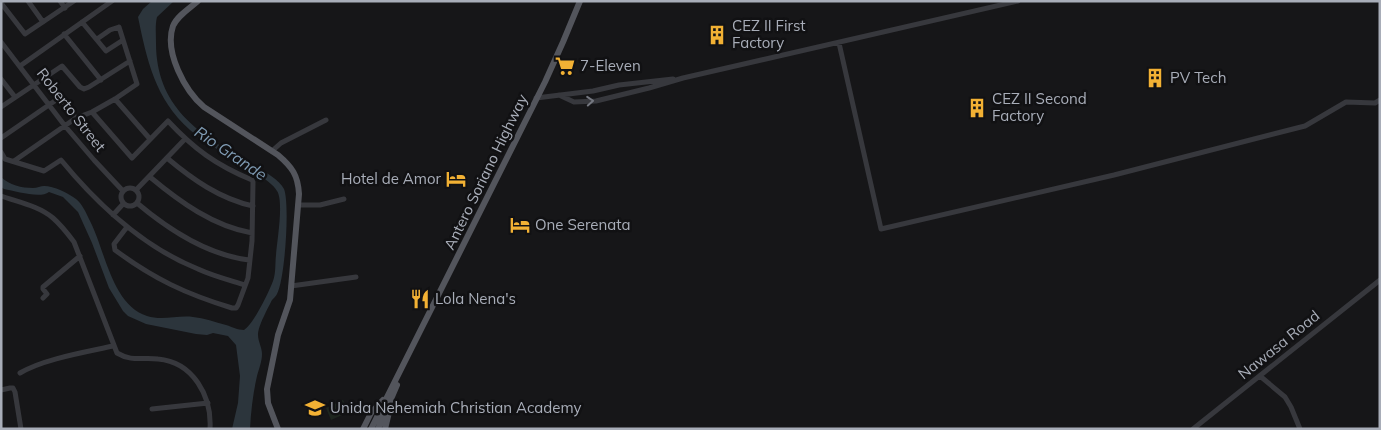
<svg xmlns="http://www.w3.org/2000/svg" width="1381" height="430" viewBox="0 0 1381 430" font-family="Mulish,sans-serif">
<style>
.green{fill:#1e261f}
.water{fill:#2c353c}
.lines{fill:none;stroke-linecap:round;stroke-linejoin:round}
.minor{stroke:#37383d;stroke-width:5}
.major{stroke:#53555c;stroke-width:6}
.oneway{stroke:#757881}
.labels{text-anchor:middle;stroke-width:5;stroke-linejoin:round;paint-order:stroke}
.poi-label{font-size:15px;fill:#a8adb8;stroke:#111113;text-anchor:start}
.street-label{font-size:15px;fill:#a8adb8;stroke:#111113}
.water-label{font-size:16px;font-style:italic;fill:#7f9bb3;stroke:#111113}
</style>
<rect width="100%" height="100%" fill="#161618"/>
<path class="green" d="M 343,400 L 349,412 L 331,420 L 326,408 Z"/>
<path class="water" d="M 152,1 L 174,1 L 157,17 C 155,25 156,34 156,43 C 156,106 198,134 248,162 C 258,168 279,178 284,189 C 290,204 285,279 277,294 C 276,296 274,298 272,300 C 268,308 258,326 258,335 C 258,341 262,348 262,354 C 262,361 259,369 257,376 C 253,393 251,411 250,429 L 232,429 L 238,403 L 240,376 L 236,345 L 228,336 L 213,333 L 207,335 L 196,334 L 146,324 L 128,316 L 123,311 L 109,288 L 92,243 L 78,212 L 63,197 L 49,192 C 40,199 16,191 4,189 L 1,187 L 1,177 C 9,185 22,188 33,188 C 37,188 41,186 44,186 C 54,186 68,193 76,199 C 83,205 86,213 90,221 C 105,250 112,305 147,316 C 162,321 178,315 193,317 C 204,318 215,322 226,325 C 233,327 237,330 244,330 C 253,325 269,292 273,281 C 276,273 275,264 276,255 C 277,241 284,201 277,191 C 271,180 242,165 231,158 C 217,149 202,140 190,130 C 155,99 147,60 138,17 L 143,9 Z"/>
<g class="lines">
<path class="minor" d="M 28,1 L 43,22
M 60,1 L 65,8
M 1,3 L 25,34 L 74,1
M 82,22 L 106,51 L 123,40
M 64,34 L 101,80
M 1,42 L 65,126 L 94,160 L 123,191
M 839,43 L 881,229 L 1114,175 L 1297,128 L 1305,126 L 1346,102 L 1375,103 L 1380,100
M 20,66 L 112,1
M 1,79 L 15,97
M 559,95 L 574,102 L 596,101 L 649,88 L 683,78 L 1018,1
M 536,98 L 593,91 L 619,85 L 673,79
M 115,99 L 150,139
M 1,107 L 62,66 L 80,87 L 84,89 L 89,87 L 130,61
M 92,112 L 132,158 L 168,121 C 194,149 216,165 252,180 L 253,182 L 252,241 L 248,278 L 238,305 L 236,308 L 232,308 C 186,294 154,279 115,250 L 114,244 L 127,227
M 1,138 L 59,98 L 76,118
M 272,151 L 281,143 L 326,120
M 1,152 L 5,159 L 44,171 L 61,160 C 98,205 143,247 198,269 C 213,276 229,280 245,285
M 167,158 C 192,179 220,199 253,206
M 14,161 L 76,118 L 92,112 L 115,99 L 137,84 L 119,27 L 110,30 L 97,39
M 150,177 C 180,202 213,226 252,233
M121 197a9 9 0 1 1 18 0a9 9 0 1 1-18 0Z
M 136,190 L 185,139
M 1,196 C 18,202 39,206 53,218 C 61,225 68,234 74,242 L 117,353 C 132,362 142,357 158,359 C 193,362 212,396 210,429
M 137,203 C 169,230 207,255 249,260
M 298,205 L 320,205 L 344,199
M 113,215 L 123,204
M 291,286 L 356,277
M 43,298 L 47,294 L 43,289 L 43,287 L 80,256
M 20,373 C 43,359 86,352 113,346
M 1260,376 L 1285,397 L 1291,407 L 1300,429
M 1,390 L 10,388 L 13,388 L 15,392 L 21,429
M 152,409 L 208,403
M 1193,429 L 1380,280"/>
<path class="major" d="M 198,1 C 190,8 177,16 173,26 C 164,52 185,91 204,107 L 278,155 C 292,167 298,175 299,194 L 290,300 L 278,335 L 267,389 L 268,403 L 278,429
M 363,429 L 371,413 L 383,400
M 371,429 L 545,82 L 563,42 L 580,1
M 378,429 L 397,385
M 385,429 L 390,408"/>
</g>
<defs><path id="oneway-chevron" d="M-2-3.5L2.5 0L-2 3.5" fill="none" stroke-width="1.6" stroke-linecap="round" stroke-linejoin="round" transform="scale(1.25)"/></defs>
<use class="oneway" href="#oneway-chevron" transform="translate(590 101) rotate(-4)"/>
<defs>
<symbol id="building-bare" viewBox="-9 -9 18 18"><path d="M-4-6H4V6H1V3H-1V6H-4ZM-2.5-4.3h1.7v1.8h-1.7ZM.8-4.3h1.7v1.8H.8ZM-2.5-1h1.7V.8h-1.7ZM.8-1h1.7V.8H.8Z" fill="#f2b134" stroke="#111113" stroke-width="2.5" paint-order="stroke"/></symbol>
<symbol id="supermarket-bare" viewBox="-9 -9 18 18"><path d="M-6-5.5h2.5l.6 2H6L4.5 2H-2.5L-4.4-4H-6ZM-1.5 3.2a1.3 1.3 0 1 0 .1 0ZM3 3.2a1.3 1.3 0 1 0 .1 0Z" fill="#f2b134" stroke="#111113" stroke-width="2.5" paint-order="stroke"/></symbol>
<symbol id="hotel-bare" viewBox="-9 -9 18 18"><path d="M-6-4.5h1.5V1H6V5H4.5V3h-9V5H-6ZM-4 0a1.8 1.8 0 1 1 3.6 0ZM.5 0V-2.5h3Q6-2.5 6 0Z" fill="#f2b134" stroke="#111113" stroke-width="2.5" paint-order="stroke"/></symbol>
<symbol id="restaurant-bare" viewBox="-9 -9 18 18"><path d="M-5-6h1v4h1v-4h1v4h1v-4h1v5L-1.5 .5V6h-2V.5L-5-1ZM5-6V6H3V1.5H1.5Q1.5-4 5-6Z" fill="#f2b134" stroke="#111113" stroke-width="2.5" paint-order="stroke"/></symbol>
<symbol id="school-bare" viewBox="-9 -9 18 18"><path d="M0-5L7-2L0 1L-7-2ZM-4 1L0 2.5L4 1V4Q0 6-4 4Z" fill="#f2b134" stroke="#111113" stroke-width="2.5" paint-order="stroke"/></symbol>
</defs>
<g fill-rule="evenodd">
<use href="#building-bare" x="703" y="21" width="28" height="28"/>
<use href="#supermarket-bare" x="551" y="52" width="28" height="28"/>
<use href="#building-bare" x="1141" y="64" width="28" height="28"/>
<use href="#building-bare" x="963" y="94" width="28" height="28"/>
<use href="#hotel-bare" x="442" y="165" width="28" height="28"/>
<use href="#hotel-bare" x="506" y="211" width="28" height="28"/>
<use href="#restaurant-bare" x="406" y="285" width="28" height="28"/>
<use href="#school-bare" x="301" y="394" width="28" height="28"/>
</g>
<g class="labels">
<g class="poi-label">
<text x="732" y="31">CEZ II First<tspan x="732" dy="17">Factory</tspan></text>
<text x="580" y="71">7-Eleven</text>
<text x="1170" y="83">PV Tech</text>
<text x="992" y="104">CEZ II Second<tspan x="992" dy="17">Factory</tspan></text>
<text x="441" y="184" text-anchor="end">Hotel de Amor</text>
<text x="535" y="230">One Serenata</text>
<text x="435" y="304">Lola Nena's</text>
<text x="330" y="413">Unida Nehemiah Christian Academy</text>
</g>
<g class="street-label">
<text transform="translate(71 110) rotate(52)" y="5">Roberto Street</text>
<text transform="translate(486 172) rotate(-64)" y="5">Antero Soriano Highway</text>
<text transform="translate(1279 345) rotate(-39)" y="5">Nawasa Road</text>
</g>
<g class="water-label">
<text transform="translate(231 153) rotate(34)" y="6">Rio Grande</text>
</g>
</g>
<rect width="1381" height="430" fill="none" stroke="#a8adb8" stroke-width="5"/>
</svg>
